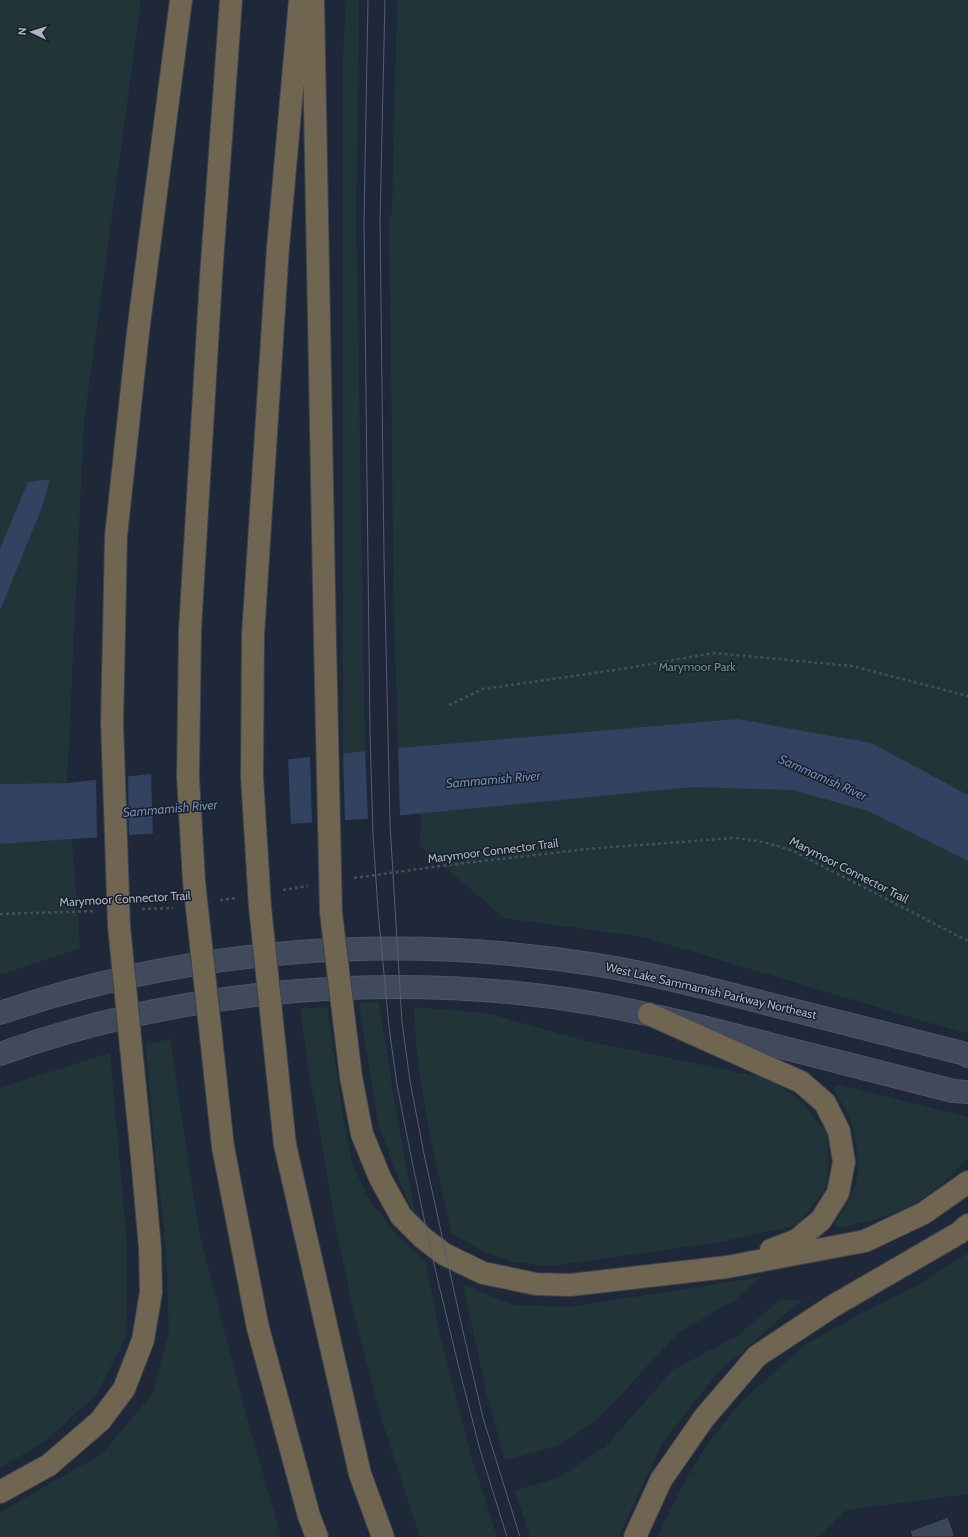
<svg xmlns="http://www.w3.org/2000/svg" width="968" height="1537" viewBox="0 0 968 1537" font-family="Cabin,sans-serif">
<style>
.green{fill:#213539}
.water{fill:#324261}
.pier{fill:#1f2838}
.building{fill:#3b4658;stroke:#1b222f}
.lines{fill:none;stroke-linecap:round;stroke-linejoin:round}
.secondary-casing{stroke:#4d5563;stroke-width:24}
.highway-casing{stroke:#3b4250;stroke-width:24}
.path{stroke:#3f5257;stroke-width:2.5;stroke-dasharray:3 3;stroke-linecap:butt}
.secondary{stroke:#41495c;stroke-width:22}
.highway{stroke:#6f6550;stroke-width:22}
.tram{stroke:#555e70;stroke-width:1}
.highway-bridge-casing{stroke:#3b4250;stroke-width:24;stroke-linecap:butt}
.highway-bridge{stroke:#6f6550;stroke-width:22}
.labels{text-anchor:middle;stroke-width:3;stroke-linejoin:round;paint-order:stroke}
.park-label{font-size:12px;fill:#649773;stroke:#19202d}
.street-label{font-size:12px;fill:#adb5c5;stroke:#19202d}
.water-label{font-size:13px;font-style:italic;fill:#7489af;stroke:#19202d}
</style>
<rect width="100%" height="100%" fill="#1f2838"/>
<path class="green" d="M 0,0 L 141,0 L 84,423 L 67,783 L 0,784 L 0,611 L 43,505 L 50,479 L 28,483 L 0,548 Z
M 346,0 L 359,0 L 356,216 L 365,751 L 343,754 L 343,59 Z
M 397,0 L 968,0 L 968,1033 L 940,1026 L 644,937 L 504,918 L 420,846 L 423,747 L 398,749 L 394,608 L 389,215 L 392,215 Z
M 72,839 L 80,948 L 0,975 L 0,844 Z
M 379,1002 L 396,1112 L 416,1219 L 395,1170 L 378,1123 L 359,1003 Z
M 327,1007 L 345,1129 L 352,1164 L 369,1199 L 399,1238 L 426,1262 L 439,1332 L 473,1463 L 497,1537 L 420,1537 L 381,1417 L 353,1309 L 334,1219 L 320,1133 L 308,1066 L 300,1009 Z
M 414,1007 L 486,1013 L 582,1040 L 770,1079 L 799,1099 L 828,1135 L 827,1186 L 798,1225 L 720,1242 L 551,1266 L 512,1262 L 480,1250 L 452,1233 C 435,1159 416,1083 414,1007 Z
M 170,1039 L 199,1232 L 246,1415 L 281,1537 L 0,1537 L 0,1512 L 102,1454 L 153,1393 L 169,1332 L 167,1272 L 163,1215 L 156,1163 L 146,1045 Z
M 110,1053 L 127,1243 L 126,1337 L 97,1394 L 44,1442 L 0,1468 L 0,1088 Z
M 841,1085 L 968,1117 L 968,1158 C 949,1178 927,1200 901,1210 C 881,1219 860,1223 839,1228 L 834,1226 C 842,1211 852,1197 856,1182 C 862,1158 855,1134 847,1112 C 843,1102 834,1097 834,1086 Z
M 968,1253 L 968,1494 L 846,1510 L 819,1537 L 657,1537 L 685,1481 L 705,1448 L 739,1404 L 806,1344 L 870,1309 L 922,1283 Z
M 761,1277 L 736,1299 L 678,1333 L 602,1415 L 560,1445 L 505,1460 L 486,1391 L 463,1284 L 512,1305 L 569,1307 Z
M 780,1300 L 802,1300 L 717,1373 L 662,1444 L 622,1529 L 620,1537 L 530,1537 L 515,1491 L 562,1476 L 605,1447 L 673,1370 L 737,1336 Z"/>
<path class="water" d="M 50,479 L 43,505 L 0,611 L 0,548 L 28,482 Z
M 737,719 L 871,743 L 968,795 L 968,861 L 868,811 L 792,790 L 693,787 L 363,819 L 0,844 L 0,784 L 67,783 L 365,751 Z"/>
<path class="pier" d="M 398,747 L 400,817 L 368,820 L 365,749 Z
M 343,752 L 345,822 L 312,824 L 310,755 Z
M 288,758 L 291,826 L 153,836 L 151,772 Z
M 128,775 L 129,837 L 97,839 L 96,778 Z"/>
<path class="building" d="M 948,1517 L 955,1537 L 912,1537 L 910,1531 Z"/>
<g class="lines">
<defs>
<path id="secondary" d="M 0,1013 C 192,947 398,933 598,965 C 653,974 707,988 761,1002 C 828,1019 895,1036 962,1053 L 968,1056
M 0,1054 C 186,987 402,970 597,1004 C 657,1015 715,1030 773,1045 C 833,1060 893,1076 953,1091 L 968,1092"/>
<path id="highway" d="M 313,0 L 325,641
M 190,630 L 211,277 L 231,0
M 114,633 L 116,536 L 138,332 L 181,0
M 253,635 L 278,247 L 300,0
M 649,1014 L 801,1082 L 825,1103 L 839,1131 L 844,1162 L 838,1193 L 821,1220 L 797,1240 L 771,1250
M 362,1134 L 380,1178 L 401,1216 L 423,1238 L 444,1254 L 483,1273 L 536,1284 L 570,1285 L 727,1267 L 865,1241 L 924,1213 L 968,1182
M 285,1145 L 360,1474 L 383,1537
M 223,1147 L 258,1328 L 309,1516 L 317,1537
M 0,1492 L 49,1465 L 100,1421 L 124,1389 L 143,1340 L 151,1292 L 150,1248 L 142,1158
M 635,1537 L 661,1480 L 704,1418 L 757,1356 L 833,1306 L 959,1233 L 968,1225"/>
</defs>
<use href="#secondary" class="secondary-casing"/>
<use href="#highway" class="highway-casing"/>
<path class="path" d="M 449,705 L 483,689 L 622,669 L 714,653 L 852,666 L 968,696
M 354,878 L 440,866 L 587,849 L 734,838 C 756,840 775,844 795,852 L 968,941
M 283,890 L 308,886
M 220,900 L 237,898
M 142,909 L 173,908
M 0,914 L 95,911"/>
<use href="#secondary" class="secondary"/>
<use href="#highway" class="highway"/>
<path class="tram" d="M 368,0 L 364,222 L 370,734 L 373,834 L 378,910 L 389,1027 L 397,1085 L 411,1156 L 431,1252 L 459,1368 L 480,1450 L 507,1537
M 385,0 L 380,220 L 384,556 L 390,824 L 402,1022 L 410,1081 L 424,1154 L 462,1327 L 483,1418 L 520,1537"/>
<defs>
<path id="highway-bridge" d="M 190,630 L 188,777 L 194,881 L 223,1147
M 114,633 L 112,722 L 119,926 L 142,1158
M 253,635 L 252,776 L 260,907 L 285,1145
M 325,641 L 331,913 L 351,1077 L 362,1134"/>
</defs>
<use href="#highway-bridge" class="highway-bridge-casing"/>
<use href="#highway-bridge" class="highway-bridge"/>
</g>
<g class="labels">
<g class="park-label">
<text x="697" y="671">Marymoor Park</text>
</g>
<g class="street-label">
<text transform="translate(493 851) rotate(-7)" y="4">Marymoor Connector Trail</text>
<text transform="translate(849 870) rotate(27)" y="4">Marymoor Connector Trail</text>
<text transform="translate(125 899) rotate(-3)" y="4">Marymoor Connector Trail</text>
<text transform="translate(711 991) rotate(13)" y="4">West Lake Sammamish Parkway Northeast</text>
</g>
<g class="water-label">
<text transform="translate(823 777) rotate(24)" y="5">Sammamish River</text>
<text transform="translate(493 779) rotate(-5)" y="5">Sammamish River</text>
<text transform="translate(170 808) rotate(-5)" y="5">Sammamish River</text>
</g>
</g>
<g transform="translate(32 32) rotate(274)" stroke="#19202d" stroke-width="3" paint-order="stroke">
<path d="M0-3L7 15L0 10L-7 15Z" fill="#adb5c5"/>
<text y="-6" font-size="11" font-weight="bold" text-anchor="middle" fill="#adb5c5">N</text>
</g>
</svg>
